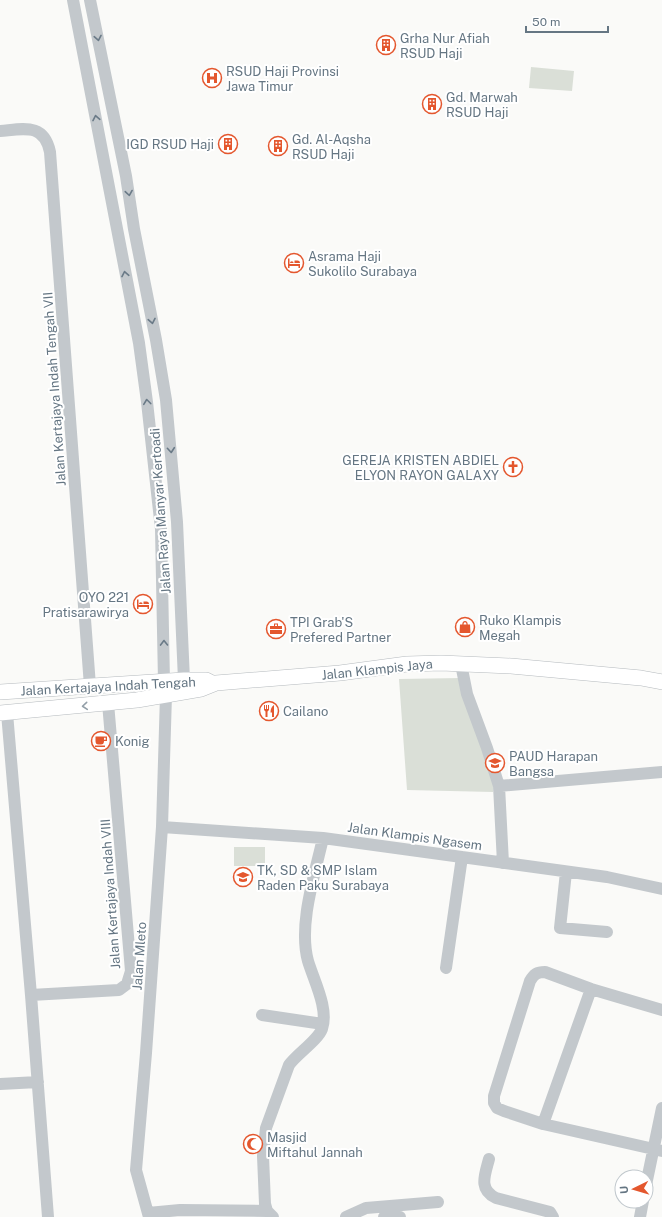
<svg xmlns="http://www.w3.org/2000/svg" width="662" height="1217" viewBox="0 0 662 1217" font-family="'Public Sans',sans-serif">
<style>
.green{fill:#dadfd7}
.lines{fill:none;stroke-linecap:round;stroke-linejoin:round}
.major-casing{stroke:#b5babe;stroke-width:16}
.minor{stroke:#c3c8cc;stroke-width:12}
.major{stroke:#fff;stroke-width:15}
.oneway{stroke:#6a7a87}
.oneway2{stroke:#939fa8}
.labels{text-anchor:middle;stroke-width:4;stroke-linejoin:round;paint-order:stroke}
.poi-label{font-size:13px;fill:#657683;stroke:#fff;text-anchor:start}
.street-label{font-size:13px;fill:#657683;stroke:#fff}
</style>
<rect width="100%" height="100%" fill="#fafaf8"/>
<path class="green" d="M 531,67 L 574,71 L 572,91 L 529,88 Z
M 461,678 L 494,782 L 493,792 L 407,790 L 399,679 Z
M 234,847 L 265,847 L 265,866 L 234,866 Z"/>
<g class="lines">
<defs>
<path id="major" d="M 0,692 L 184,680 L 206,680 L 210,682
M 0,713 L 137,700 L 201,689 L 216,683 L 340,673 L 407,664 L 441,663 L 511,666 L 641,678 L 662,682"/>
</defs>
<use href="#major" class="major-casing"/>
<path class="minor" d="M 73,0 L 139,343 L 147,402 L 161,529 L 164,682
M 90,0 L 126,176 L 134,229 L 156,340 L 166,400 L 177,522 L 184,680
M 0,131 C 24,129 44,123 50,152 L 90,686
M 461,664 L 467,694 L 487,748 L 499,786
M 7,713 L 31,995 L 48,1217
M 162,827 L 323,838 L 607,877 L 662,889
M 503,863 L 499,786 L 662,772
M 566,872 L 560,928 L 607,932
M 446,968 L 462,857
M 31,995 L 119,990 L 127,984 L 131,971 L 108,703
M 662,1010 L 591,989 L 545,972 C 537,972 534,974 530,981 L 494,1096 L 494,1103 L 497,1108 L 504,1111 L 543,1124 L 662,1151
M 262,1015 L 323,1024
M 0,1084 L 38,1082
M 543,1124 L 591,989
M 489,1159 C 485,1175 478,1189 496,1198 L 550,1212 L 553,1217
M 646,1185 L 662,1108
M 148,1213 L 180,1210 L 267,1211
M 149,1217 L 136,1170 L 146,1053 L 162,827 L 166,695
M 273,1217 L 267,1211 L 265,1204 L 263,1156 L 266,1128 L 289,1065 C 297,1054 318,1040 322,1029 C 329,1009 314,981 308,961 C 298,925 315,874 323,838
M 346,1217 L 366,1208 L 438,1202
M 384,1217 L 400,1217
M 640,1217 L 643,1201"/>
<use href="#major" class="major"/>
</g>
<defs><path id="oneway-chevron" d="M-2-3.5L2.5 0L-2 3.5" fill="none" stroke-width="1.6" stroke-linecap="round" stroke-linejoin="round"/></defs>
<g class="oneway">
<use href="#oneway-chevron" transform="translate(98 38) rotate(79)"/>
<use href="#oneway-chevron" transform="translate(96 118) rotate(-101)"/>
<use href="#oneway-chevron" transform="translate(129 193) rotate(81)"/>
<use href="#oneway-chevron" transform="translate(125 274) rotate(-101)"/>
<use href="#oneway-chevron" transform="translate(152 321) rotate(79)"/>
<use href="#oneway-chevron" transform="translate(147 402) rotate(-97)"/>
<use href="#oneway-chevron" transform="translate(171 450) rotate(85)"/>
<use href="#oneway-chevron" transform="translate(164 643) rotate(-91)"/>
</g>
<use class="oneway2" href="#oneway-chevron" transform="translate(85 706) rotate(175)"/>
<defs>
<symbol id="building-ring" viewBox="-11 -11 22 22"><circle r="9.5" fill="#fff" stroke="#e4572e" stroke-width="1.5"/><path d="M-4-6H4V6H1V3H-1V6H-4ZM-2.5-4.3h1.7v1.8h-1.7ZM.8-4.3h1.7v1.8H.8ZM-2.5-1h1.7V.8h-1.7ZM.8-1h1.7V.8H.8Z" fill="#e4572e"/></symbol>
<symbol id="hospital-ring" viewBox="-11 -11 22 22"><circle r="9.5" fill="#fff" stroke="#e4572e" stroke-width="1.5"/><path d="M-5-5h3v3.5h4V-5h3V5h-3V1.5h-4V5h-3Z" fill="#e4572e"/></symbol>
<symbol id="hotel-ring" viewBox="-11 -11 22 22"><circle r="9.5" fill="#fff" stroke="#e4572e" stroke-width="1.5"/><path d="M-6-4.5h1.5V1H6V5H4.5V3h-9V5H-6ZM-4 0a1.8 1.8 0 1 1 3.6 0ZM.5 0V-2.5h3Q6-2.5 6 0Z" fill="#e4572e"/></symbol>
<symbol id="church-ring" viewBox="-11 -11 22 22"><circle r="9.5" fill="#fff" stroke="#e4572e" stroke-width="1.5"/><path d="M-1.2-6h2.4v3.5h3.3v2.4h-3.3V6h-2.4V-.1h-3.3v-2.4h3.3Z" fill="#e4572e"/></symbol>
<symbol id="shop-ring" viewBox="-11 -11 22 22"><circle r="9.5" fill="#fff" stroke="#e4572e" stroke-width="1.5"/><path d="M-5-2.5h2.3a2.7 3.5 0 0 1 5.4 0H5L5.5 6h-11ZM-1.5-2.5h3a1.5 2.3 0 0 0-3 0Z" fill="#e4572e"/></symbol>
<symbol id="office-ring" viewBox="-11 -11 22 22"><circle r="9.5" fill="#fff" stroke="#e4572e" stroke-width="1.5"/><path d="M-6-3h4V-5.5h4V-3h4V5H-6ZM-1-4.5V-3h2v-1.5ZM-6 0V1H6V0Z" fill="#e4572e"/></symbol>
<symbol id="restaurant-ring" viewBox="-11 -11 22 22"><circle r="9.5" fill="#fff" stroke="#e4572e" stroke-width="1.5"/><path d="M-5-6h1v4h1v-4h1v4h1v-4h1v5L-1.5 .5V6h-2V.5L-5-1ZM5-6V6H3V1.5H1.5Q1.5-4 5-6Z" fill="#e4572e"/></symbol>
<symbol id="cafe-ring" viewBox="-11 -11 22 22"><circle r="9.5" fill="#fff" stroke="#e4572e" stroke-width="1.5"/><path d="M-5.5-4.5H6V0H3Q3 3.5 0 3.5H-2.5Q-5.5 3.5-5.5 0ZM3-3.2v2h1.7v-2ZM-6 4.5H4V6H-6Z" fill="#e4572e"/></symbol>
<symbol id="school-ring" viewBox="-11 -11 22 22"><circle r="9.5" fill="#fff" stroke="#e4572e" stroke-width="1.5"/><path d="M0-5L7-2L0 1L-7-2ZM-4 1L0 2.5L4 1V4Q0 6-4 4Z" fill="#e4572e"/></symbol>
<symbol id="mosque-ring" viewBox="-11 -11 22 22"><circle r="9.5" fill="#fff" stroke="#e4572e" stroke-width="1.5"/><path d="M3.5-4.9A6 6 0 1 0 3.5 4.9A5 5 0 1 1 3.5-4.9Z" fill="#e4572e"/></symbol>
</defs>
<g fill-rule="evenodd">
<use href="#building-ring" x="375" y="34" width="22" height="22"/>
<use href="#hospital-ring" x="201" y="67" width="22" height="22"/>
<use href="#building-ring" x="421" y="93" width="22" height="22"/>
<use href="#building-ring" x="217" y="133" width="22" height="22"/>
<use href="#building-ring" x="267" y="135" width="22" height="22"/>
<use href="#hotel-ring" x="283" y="252" width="22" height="22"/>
<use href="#church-ring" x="502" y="456" width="22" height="22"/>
<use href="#hotel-ring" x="132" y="593" width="22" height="22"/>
<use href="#shop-ring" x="454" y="616" width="22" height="22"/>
<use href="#office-ring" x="265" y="618" width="22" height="22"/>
<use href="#restaurant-ring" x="258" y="700" width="22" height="22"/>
<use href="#cafe-ring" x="90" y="730" width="22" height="22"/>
<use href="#school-ring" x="484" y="752" width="22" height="22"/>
<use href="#school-ring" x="232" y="866" width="22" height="22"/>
<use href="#mosque-ring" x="242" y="1133" width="22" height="22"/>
</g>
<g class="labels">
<g class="poi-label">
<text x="400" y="43">Grha Nur Afiah<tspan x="400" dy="15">RSUD Haji</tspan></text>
<text x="226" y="76">RSUD Haji Provinsi<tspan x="226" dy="15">Jawa Timur</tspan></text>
<text x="446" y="102">Gd. Marwah<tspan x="446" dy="15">RSUD Haji</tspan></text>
<text x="292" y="144">Gd. Al-Aqsha<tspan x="292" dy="15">RSUD Haji</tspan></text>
<text x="214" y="149" text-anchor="end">IGD RSUD Haji</text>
<text x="308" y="261">Asrama Haji<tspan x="308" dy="15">Sukolilo Surabaya</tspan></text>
<text x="499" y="465" text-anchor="end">GEREJA KRISTEN ABDIEL<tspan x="499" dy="15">ELYON RAYON GALAXY</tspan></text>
<text x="129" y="602" text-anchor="end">OYO 221<tspan x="129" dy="15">Pratisarawirya</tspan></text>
<text x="479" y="625">Ruko Klampis<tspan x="479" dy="15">Megah</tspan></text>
<text x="290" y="627">TPI Grab'S<tspan x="290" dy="15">Prefered Partner</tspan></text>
<text x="283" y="716">Cailano</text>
<text x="115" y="746">Konig</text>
<text x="509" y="761">PAUD Harapan<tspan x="509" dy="15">Bangsa</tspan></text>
<text x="257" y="875">TK, SD &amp; SMP Islam<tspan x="257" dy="15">Raden Paku Surabaya</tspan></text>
<text x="267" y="1142">Masjid<tspan x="267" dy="15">Miftahul Jannah</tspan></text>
</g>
<g class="street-label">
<text transform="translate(54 389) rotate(-94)" y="5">Jalan Kertajaya Indah Tengah VII</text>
<text transform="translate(160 511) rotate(-94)" y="5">Jalan Raya Manyar Kertoadi</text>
<text transform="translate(377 669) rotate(-6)" y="5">Jalan Klampis Jaya</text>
<text transform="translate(108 686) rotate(-3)" y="5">Jalan Kertajaya Indah Tengah</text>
<text transform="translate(415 836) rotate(8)" y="5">Jalan Klampis Ngasem</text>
<text transform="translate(110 894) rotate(-94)" y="5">Jalan Kertajaya Indah VIII</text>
<text transform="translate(139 956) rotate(-86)" y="5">Jalan Mleto</text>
</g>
</g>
<g transform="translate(634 1189) rotate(265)"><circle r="19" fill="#ffffff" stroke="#c1c8cd"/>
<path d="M0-3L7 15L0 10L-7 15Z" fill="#e4572e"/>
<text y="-6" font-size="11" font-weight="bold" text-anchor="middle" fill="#657683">U</text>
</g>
<path d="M526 26v6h82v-6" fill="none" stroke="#657683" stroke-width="2"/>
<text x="532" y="26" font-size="12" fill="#657683" stroke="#ffffff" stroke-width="3" paint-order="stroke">50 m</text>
</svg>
